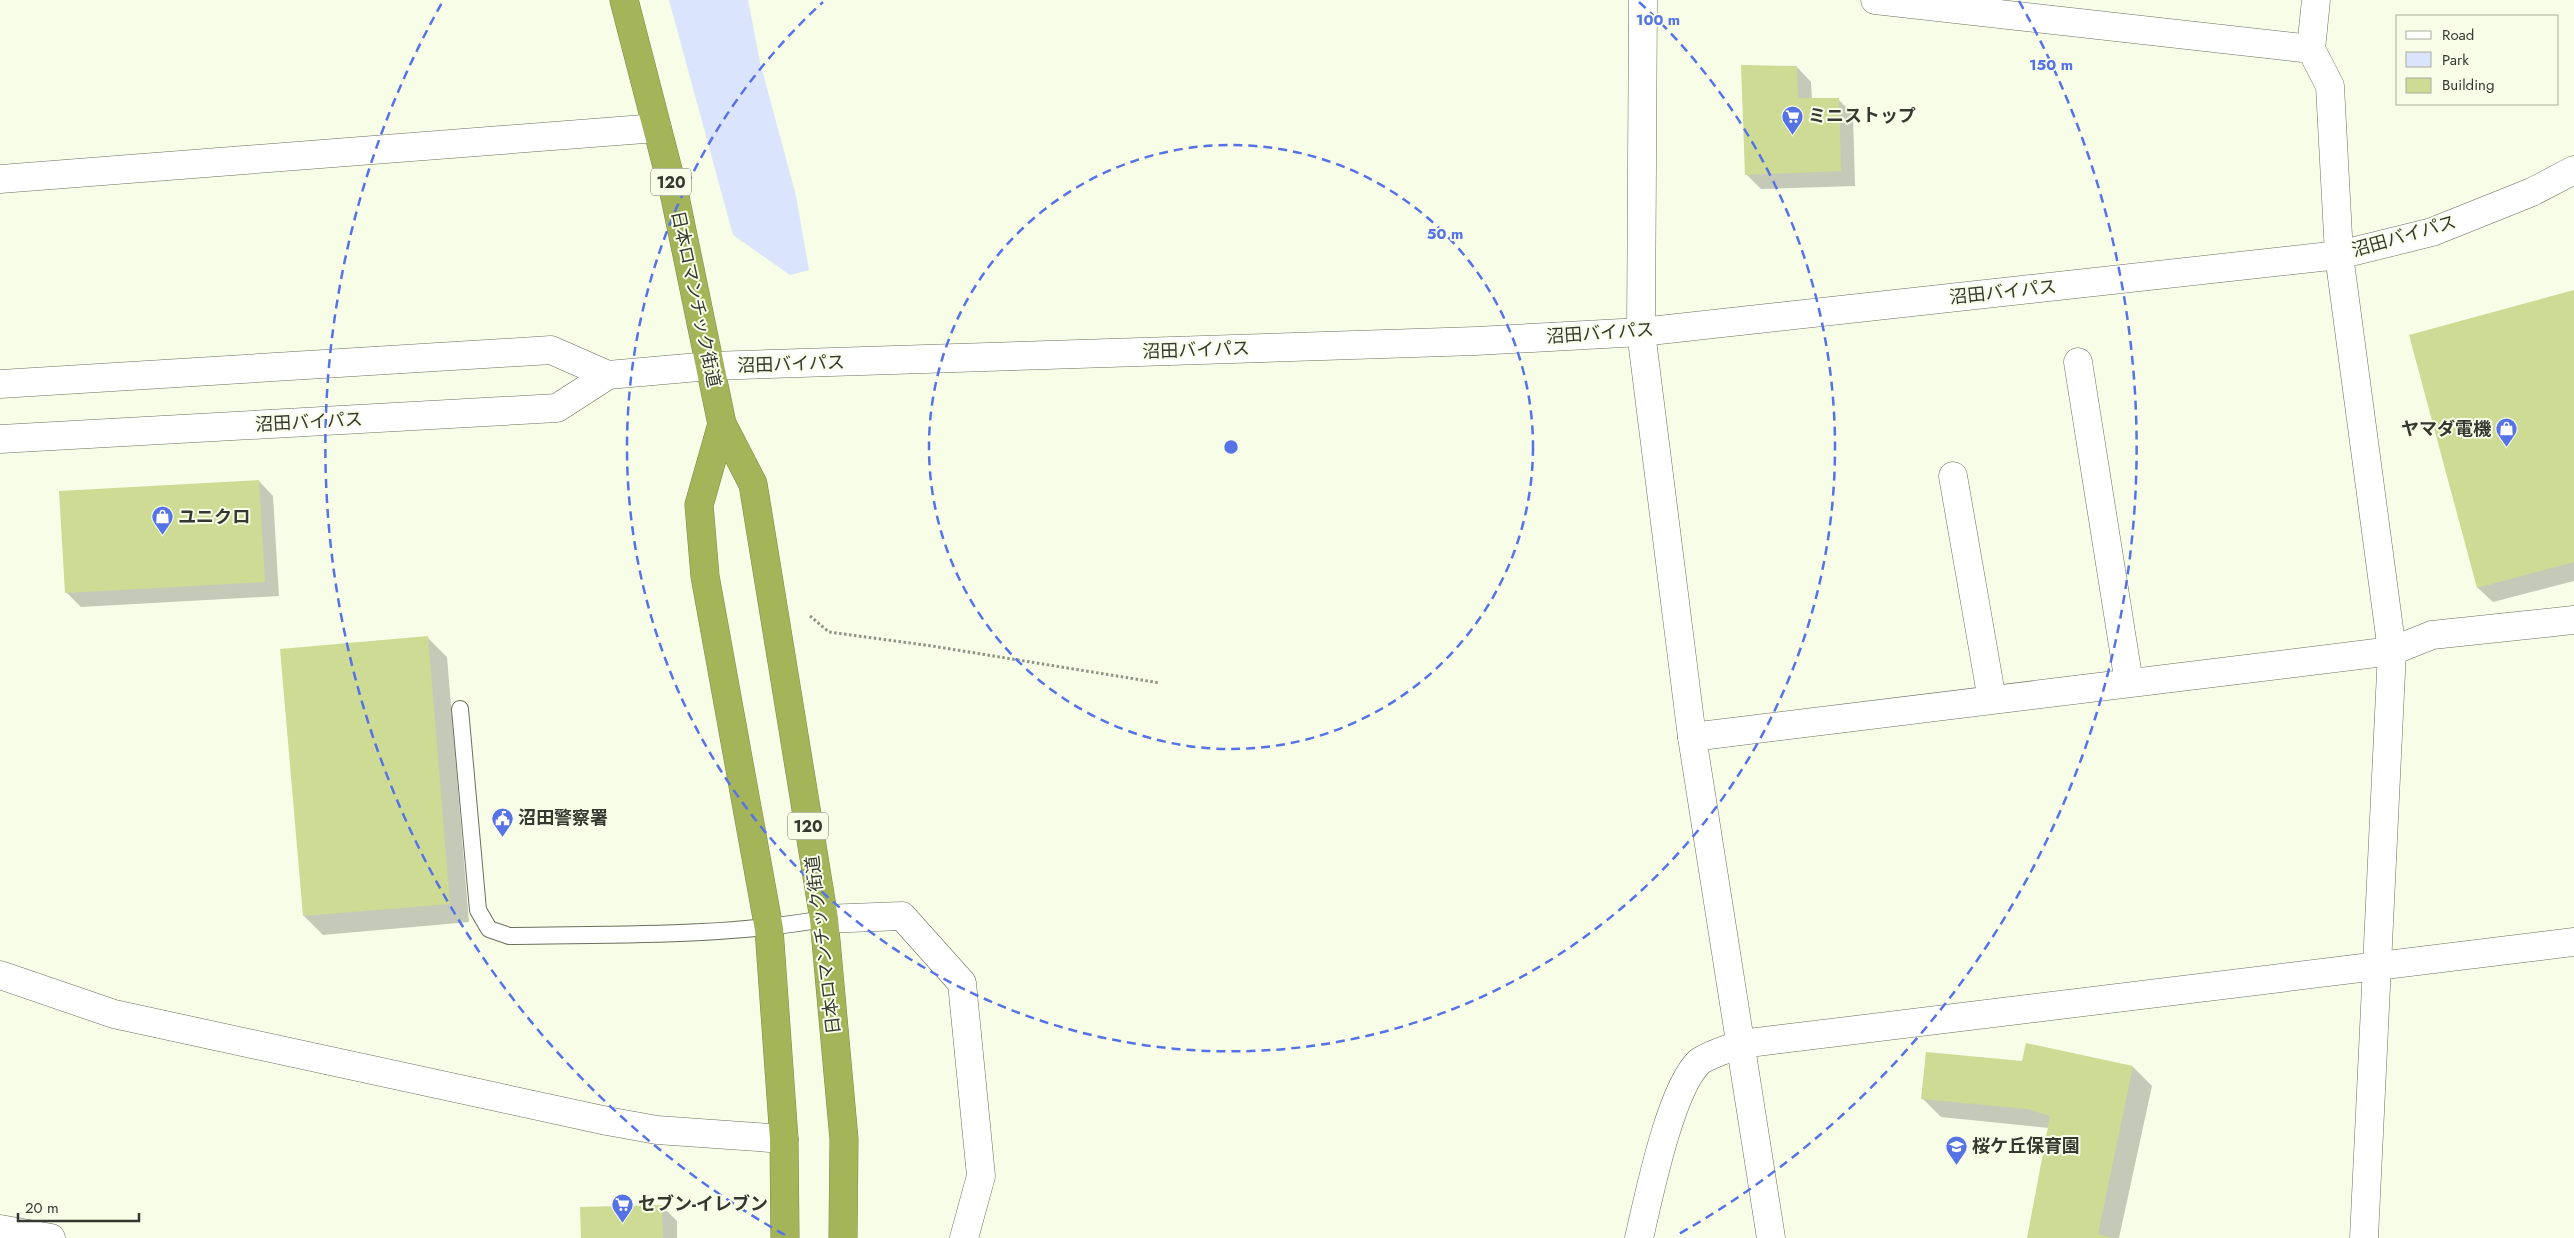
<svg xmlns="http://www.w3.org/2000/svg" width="2574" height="1238" viewBox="0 0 2574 1238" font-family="Jost,'Noto Sans JP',sans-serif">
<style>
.green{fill:#dbe4fd}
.shadow{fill:#0003}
.building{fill:#cddb94}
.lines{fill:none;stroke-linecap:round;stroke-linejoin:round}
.lane-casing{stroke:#6b6f5d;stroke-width:18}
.street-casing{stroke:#6b6f5d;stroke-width:29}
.secondary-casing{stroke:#6b6f5d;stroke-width:29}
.highway-casing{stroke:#7e894b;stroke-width:29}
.path{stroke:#8f9385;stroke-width:3;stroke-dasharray:2.5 2.5;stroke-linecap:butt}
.lane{stroke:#fff;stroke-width:16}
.street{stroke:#fff;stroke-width:28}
.secondary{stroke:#fff;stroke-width:28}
.highway{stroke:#a4b459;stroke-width:28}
.ring{fill:none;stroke:#5672e7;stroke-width:2.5;stroke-dasharray:9 6}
.labels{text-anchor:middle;stroke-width:4;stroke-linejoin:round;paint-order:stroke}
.shield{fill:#f7fde7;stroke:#707367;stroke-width:1}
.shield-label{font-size:16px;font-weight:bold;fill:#363830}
.poi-label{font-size:18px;font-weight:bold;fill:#363830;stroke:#f7fde7;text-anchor:start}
.street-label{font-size:18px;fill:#363830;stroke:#f7fde7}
.centre{fill:#5672e7;stroke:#f7fde7;stroke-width:2.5}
.ring-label{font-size:15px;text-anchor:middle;font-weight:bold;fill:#5672e7;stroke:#f7fde7;stroke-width:4;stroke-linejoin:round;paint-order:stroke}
</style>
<rect width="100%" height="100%" fill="#f7fde7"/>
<path class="green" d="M 669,0 L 748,0 L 760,62 L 796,196 L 809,270 L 790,275 L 733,235 Z"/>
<path class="shadow" d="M 1797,67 L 1811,82 L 1812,99 L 1838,99 L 1853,114 L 1855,186 L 1761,189 L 1746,174 Z
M 2574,291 L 2574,581 L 2493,602 L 2478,588 L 2411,336 Z
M 259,481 L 273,496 L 279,596 L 81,607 L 66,592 Z
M 428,638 L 447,657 L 469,922 L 323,935 L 304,916 Z
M 2023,1063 L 2133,1067 L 2152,1086 L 2119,1238 L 2029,1238 L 2049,1128 L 1941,1117 L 1922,1098 Z
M 662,1206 L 677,1221 L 677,1238 L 582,1238 Z"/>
<path class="building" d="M 1741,65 L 1797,66 L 1798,98 L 1839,98 L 1841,171 L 1745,175 Z
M 2574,290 L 2574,562 L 2477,588 L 2409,335 Z
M 259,480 L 265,582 L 65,593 L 59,491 Z
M 428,636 L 450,904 L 303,916 L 280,649 Z
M 2026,1043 L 2133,1066 L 2098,1234 L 2112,1238 L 2027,1238 L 2050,1116 L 2027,1109 L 1921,1099 L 1926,1052 L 2022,1061 Z
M 662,1205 L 663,1238 L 581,1238 L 580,1207 Z"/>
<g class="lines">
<defs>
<path id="lane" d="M 460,709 L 478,910 L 489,929 L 509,936 C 614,934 720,937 824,919"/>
<path id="street" d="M 1875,0 L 2311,49
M 2316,0 L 2311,49 L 2330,86 L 2339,255
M 0,179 L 657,128
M 2078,362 L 2129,683
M 1953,476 L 1992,700
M 1692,737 L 2392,651 L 2432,635 L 2574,620
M 824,919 L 902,916 L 962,983 L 981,1176 L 964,1238
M 0,975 L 114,1014 L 607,1121 L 657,1130 L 784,1139
M 0,1229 L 51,1238
M 1639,1238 C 1649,1196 1670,1090 1699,1062 C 1707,1055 1731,1048 1741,1044 L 2574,942"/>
<path id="secondary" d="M 1643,0 L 1641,332 L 1692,737 L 1771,1238
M 2339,255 L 2392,651 L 2364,1238
M 0,384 L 551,350 L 608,375 L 710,366 L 1476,341 L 1641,332 L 2339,255 L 2432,232 L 2532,192 L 2574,170
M 0,439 L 557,408 L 608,375"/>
<path id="highway" d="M 624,0 L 675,197 L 722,424 L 753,484 L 824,919 L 844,1139 L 843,1238
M 722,424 L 699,505 L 705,576 L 769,929 L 784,1139 L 785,1238"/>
</defs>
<use href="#lane" class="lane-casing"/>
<use href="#street" class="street-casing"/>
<use href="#secondary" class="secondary-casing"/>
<use href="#highway" class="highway-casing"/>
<path class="path" d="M 810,616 L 829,632 L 932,646 L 1160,683"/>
<use href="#lane" class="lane"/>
<use href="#street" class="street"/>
<use href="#secondary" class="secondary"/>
<use href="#highway" class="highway"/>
</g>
<g class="ring">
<circle cx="1231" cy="447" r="302"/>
<path d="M1639 2A604 604 0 1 1 823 2"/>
<path d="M785 1235A905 905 0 0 1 443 1M2019 1A905 905 0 0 1 1677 1235"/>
</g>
<defs>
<symbol id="supermarket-pin" viewBox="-11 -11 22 30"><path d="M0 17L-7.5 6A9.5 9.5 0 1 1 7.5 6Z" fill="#5672e7" stroke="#f7fde7"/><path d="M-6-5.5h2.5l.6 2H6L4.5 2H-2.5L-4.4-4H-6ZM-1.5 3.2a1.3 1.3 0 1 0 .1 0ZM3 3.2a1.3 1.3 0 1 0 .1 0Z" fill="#fff"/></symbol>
<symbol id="shop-pin" viewBox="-11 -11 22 30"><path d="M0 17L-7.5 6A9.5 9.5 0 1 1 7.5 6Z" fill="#5672e7" stroke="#f7fde7"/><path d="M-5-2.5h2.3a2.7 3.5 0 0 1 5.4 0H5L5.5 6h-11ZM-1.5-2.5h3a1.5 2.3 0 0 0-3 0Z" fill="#fff"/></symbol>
<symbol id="civic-pin" viewBox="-11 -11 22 30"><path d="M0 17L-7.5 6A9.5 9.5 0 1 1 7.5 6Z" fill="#5672e7" stroke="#f7fde7"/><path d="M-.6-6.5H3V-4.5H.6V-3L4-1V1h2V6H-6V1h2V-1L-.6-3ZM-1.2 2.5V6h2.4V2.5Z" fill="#fff"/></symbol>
<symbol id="school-pin" viewBox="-11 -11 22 30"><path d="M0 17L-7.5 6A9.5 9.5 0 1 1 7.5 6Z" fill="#5672e7" stroke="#f7fde7"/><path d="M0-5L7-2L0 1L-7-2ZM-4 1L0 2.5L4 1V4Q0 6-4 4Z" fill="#fff"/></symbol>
</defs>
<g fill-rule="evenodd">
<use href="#supermarket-pin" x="1780" y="104" width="25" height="34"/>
<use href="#shop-pin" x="2494" y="416" width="25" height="34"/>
<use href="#shop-pin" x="150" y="504" width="25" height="34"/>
<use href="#civic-pin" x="490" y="806" width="25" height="34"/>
<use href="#school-pin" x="1944" y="1134" width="25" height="34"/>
<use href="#supermarket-pin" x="610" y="1192" width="25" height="34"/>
</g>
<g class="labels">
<g class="shield">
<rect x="651" y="168.5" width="40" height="27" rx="4"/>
<rect x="788" y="812.5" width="40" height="27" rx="4"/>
</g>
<g class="shield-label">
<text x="671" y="188">120</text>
<text x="808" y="832">120</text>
</g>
<g class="poi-label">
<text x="1808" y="122">ミニストップ</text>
<text x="2491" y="435" text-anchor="end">ヤマダ電機</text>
<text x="178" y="523">ユニクロ</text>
<text x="518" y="824">沼田警察署</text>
<text x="1972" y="1152">桜ケ丘保育園</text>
<text x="638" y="1210">セブン-イレブン</text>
</g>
<g class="street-label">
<text transform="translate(2404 236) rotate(-16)" y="6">沼田バイパス</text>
<text transform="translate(2003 292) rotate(-6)" y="6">沼田バイパス</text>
<text transform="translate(696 299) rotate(78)" y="6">日本ロマンチック街道</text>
<text transform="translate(1600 333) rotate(-4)" y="6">沼田バイパス</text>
<text transform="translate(1196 350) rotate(-2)" y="6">沼田バイパス</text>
<text transform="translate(791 364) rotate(-2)" y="6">沼田バイパス</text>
<text transform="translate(309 422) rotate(-3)" y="6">沼田バイパス</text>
<text transform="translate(823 945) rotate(-97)" y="6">日本ロマンチック街道</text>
</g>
</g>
<circle cx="1231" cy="447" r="8" class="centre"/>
<g class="ring-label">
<text x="1658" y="25">100 m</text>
<text x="2051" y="70">150 m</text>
<text x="1445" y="239">50 m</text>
</g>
<rect x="2396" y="15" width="162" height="90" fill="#f7fde7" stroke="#aaae9e"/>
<rect x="2406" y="31" width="25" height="8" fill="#ffffff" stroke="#aaae9e"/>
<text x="2442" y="40" font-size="15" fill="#363830">Road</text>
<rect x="2406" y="52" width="25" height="15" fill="#dbe4fd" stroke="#aaae9e"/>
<text x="2442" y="65" font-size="15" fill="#363830">Park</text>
<rect x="2406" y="78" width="25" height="15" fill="#cddb94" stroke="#aaae9e"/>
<text x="2442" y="90" font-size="15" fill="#363830">Building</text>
<path d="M18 1213v8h121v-8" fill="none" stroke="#363830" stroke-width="2.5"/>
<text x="25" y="1213" font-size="15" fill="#363830" stroke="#f7fde7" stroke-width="4" paint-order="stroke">20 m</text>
</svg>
